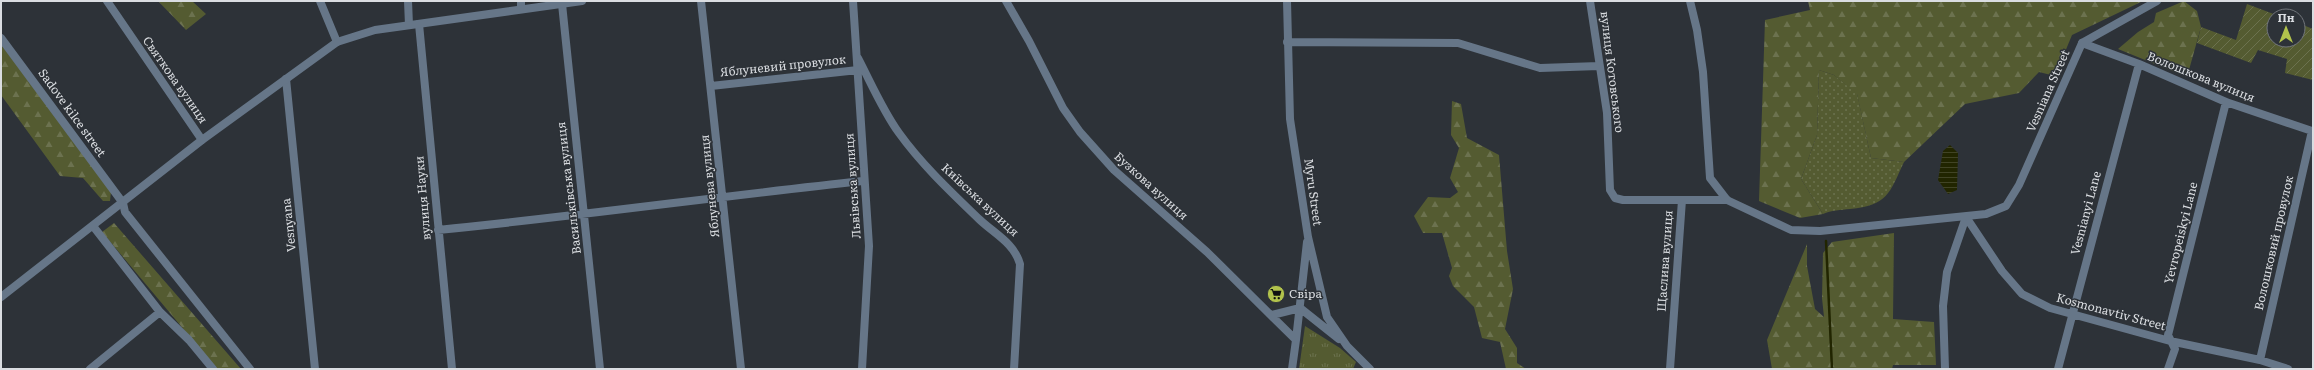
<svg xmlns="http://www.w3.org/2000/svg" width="2314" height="370" viewBox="0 0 2314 370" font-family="Literata,serif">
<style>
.grass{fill:url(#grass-dots)}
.forest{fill:url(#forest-firs)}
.park{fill:url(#park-tufts)}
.garden{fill:url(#garden-furrows)}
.water{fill:url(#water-rules)}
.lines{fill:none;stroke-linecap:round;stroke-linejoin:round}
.stream{stroke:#212500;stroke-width:2.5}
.minor{stroke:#667688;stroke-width:8}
.tertiary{stroke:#667688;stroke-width:8}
.labels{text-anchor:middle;stroke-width:3;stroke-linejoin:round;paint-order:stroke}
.street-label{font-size:12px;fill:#dadde1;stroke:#2d3238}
.poi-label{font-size:12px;fill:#dadde1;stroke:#2d3238;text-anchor:start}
</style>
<defs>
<pattern id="grass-dots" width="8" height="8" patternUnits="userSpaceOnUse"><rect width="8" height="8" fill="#545b31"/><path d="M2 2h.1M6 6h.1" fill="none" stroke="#6c724f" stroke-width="1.8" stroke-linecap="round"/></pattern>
<pattern id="forest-firs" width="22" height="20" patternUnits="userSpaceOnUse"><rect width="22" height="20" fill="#545b31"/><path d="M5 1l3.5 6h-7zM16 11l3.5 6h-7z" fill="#6c724f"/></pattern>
<pattern id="park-tufts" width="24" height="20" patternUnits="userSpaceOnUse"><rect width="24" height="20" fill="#545b31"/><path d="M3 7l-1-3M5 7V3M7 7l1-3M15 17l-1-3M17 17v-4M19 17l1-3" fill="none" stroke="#6c724f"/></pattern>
<pattern id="garden-furrows" width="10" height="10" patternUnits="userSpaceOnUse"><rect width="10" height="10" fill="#545b31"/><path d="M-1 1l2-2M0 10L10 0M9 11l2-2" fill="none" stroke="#6c724f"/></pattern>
<pattern id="water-rules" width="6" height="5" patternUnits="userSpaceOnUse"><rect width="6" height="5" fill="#212500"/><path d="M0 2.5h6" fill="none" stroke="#414425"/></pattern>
</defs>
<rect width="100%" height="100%" fill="#2d3238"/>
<path class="grass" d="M 1819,70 L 1834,75 L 1857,93 L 1871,158 L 1904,162 C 1889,194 1888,205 1850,209 C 1841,210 1831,210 1823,214 L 1801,179 L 1817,135 Z"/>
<path class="forest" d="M 158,1 L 192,1 L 206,14 L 186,30 Z
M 1808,1 L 2143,1 L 2072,35 L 2055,76 L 2039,72 L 2019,93 L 1965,104 L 1904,162 L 1871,158 L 1857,94 L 1834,75 L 1819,70 L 1817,135 L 1801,179 L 1823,214 L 1800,218 L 1759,201 L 1765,20 L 1810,10 Z
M 2184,1 L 2197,11 L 2201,27 L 2187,77 L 2118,49 L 2138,32 L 2154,22 L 2156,13 Z
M 1,44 L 111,192 L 110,201 L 103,201 L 83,178 L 60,176 L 1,95 Z
M 1452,101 L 1461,104 L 1467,138 L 1499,155 L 1507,251 L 1513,289 L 1505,329 L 1517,348 L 1517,363 L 1526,369 L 1506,369 L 1500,342 L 1482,338 L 1474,307 L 1453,286 L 1449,276 L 1452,268 L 1442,233 L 1423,233 L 1414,216 L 1428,197 L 1450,198 L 1458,192 L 1450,178 L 1459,148 L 1451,135 Z
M 114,223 L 241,369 L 217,369 L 102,232 Z
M 1894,233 L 1893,319 L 1934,322 L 1936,365 L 1893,365 L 1892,369 L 1772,369 L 1767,340 L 1807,244 L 1807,266 L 1815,309 L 1824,317 L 1822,298 L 1823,253 L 1832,242 Z"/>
<path class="park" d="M 1305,326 L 1340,348 L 1356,362 L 1353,369 L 1299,369 Z"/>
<path class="garden" d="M 2247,4 L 2279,16 L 2274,16 L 2274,40 L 2298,40 L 2298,23 L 2313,29 L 2313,80 L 2285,73 L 2287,59 L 2258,50 L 2251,63 L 2197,43 L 2201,27 L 2236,40 Z"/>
<path class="water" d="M 1950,145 L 1958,153 L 1957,190 L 1948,194 L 1938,180 L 1943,151 Z"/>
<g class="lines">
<path class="stream" d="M 1826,241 L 1832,369"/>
<path class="minor" d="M 107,1 L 202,140
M 320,1 L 337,42
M 408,1 L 409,25
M 701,1 L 741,369
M 853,1 L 869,246 L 862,369
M 1006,1 L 1029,41 L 1063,108 L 1080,132 L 1114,170 L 1207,252 L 1296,340 L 1292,369
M 1287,1 L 1290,119 L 1308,237 L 1327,317 L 1347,346 L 1370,369
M 1590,1 L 1607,113 L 1610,190 L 1615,198 L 1623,200 L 1682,200
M 562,4 L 600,369
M 521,9 L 521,1
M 419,24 L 452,369
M 1,38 L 123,203 L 125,212 L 250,369
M 1287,42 L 1458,43 L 1540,68 L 1599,66
M 2082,43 L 2139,64 L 2226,102 L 2312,131 L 2260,360
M 858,58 C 871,83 883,111 899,133 C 922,165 952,193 980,220 C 995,234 1014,243 1020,264 L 1014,369
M 286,79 L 315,369
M 711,86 L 858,70
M 1966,217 L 2002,271 L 2022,294 L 2050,308 L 2170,341 L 2260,360 L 2288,369
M 438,230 C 580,216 721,196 863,181
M 160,312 L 189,340 L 213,369
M 1272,315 L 1300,308 L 1339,339
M 1296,340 L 1307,242
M 90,369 L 160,312 L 93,226
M 1670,369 L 1682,200 L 1727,200
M 1945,369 L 1943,306 L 1947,272 L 1966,217
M 2058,369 L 2139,64
M 2168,369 L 2175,349 L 2168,335 L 2226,102"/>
<path class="tertiary" d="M 1690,1 L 1697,30 L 1703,72 L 1710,178 L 1727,200 L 1791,230 L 1820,231 L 1986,214 L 2006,206 L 2019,185 L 2082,43 L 2157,1
M 1,297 L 202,140 L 337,42 L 375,30 L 582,1"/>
</g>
<defs>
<symbol id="supermarket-disc" viewBox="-11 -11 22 22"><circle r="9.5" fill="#b2c34c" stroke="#2d3238"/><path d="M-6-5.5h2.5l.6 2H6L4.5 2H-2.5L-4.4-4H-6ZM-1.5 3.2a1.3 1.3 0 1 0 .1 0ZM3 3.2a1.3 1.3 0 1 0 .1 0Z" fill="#111"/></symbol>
</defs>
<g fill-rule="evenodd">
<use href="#supermarket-disc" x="1266" y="284" width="20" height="20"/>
</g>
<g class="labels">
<g class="street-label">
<text transform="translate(783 66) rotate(-6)" y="4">Яблуневий провулок</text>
<text transform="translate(1612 72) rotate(83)" y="4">вулиця Котовського</text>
<text transform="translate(2201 77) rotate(22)" y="4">Волошкова вулиця</text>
<text transform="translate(175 80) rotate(55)" y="4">Святкова вулиця</text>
<text transform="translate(2048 91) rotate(-66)" y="4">Vesniana Street</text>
<text transform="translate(72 113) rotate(54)" y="4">Sadove kilce street</text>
<text transform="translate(710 186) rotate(-96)" y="4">Яблунева вулиця</text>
<text transform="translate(853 186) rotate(-94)" y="4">Львівська вулиця</text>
<text transform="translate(1151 186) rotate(42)" y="4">Бузкова вулиця</text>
<text transform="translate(569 188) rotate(-97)" y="4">Васильківська вулиця</text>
<text transform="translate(1313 192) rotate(82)" y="4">Myru Street</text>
<text transform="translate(423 198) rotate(-95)" y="4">вулиця Науки</text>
<text transform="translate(980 200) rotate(43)" y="4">Київська вулиця</text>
<text transform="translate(2086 213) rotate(-75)" y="4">Vesnianyi Lane</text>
<text transform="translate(289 225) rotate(-96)" y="4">Vesnyana</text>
<text transform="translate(2181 233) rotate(-76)" y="4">Yevropeiskyi Lane</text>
<text transform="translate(2274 243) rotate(-77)" y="4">Волошковий провулок</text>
<text transform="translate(1665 261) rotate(-86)" y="4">Щаслива вулиця</text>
<text transform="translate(2111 312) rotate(15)" y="4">Kosmonavtiv Street</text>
</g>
<g class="poi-label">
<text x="1289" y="298">Свіра</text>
</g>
</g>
<rect width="2314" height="370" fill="none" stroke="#dadde1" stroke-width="4"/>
<g transform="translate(2286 28)"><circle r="19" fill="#2d3238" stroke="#72767c"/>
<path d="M0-3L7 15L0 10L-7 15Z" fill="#b2c34c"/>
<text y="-6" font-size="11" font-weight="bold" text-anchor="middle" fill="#dadde1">Пн</text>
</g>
</svg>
